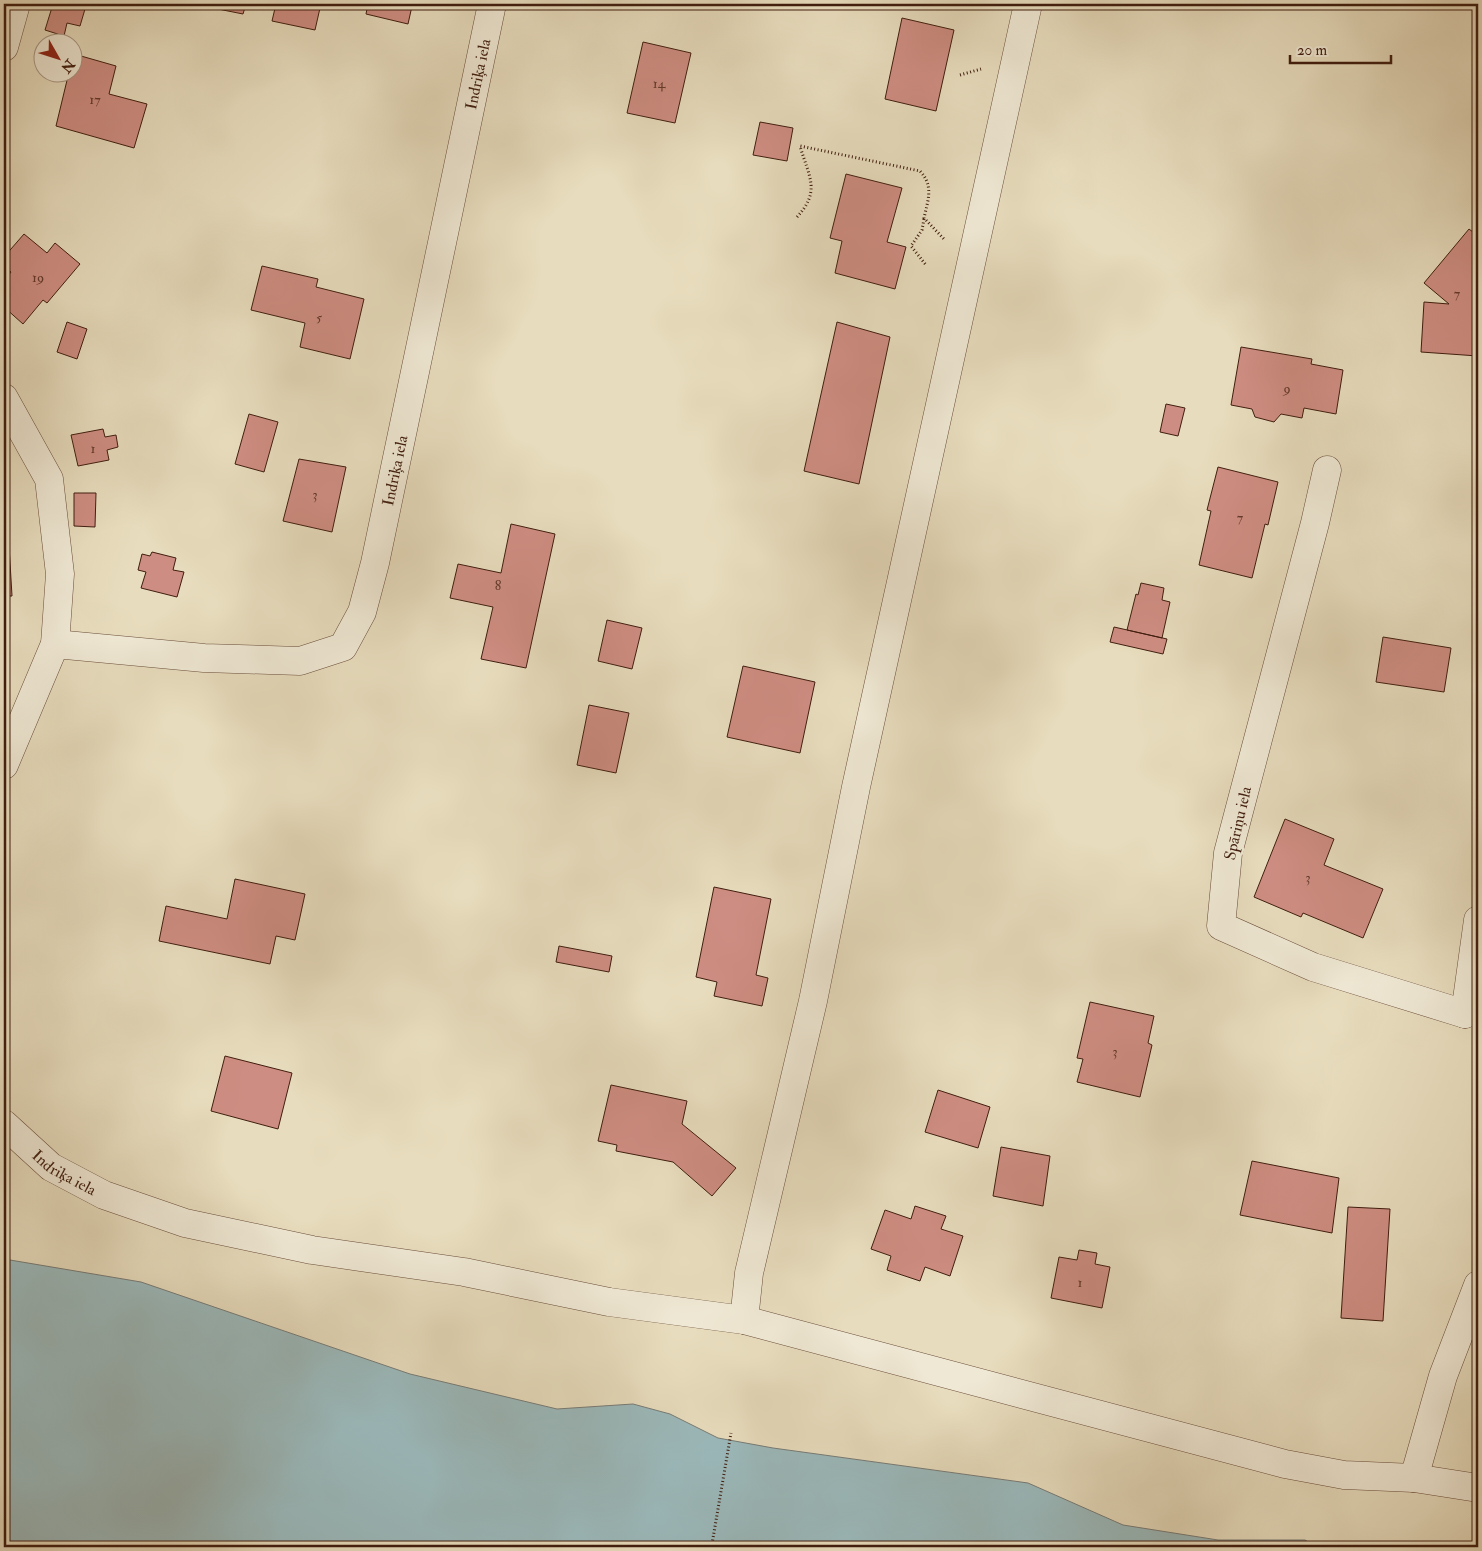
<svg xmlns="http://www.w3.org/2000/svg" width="1482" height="1551" viewBox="0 0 1482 1551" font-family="'IM FELL Double Pica',serif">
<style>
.water{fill:#9bb9bb;stroke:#777b76}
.building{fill:#ce8d82;stroke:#401d0f}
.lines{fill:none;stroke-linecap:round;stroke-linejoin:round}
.minor-casing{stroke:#6a4d3a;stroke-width:29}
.path{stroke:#401d0f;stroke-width:3;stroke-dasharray:1 2.5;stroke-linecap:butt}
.minor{stroke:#efe8d4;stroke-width:28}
.labels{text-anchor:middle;stroke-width:4.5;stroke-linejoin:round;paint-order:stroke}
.number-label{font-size:14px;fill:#64392c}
.street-label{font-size:16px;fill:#401d0f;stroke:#efe8d4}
</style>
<rect width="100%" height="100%" fill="#e7dcbd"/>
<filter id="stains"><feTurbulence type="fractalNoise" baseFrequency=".004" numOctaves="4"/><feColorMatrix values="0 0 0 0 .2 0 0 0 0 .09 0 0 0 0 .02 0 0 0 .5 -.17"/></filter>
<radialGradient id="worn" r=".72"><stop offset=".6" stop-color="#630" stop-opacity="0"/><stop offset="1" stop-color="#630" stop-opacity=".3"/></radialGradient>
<path class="water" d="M 4,1259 L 141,1282 L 410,1374 L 557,1409 L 633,1404 L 670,1414 L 718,1438 L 773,1448 L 1028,1483 L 1123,1525 L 1218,1540 L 1305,1540 L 1317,1547 L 4,1547 Z"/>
<path class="building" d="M 53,4 L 65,4 L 85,9 L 80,26 L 67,23 L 64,36 L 45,30 Z
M 193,4 L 246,4 L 243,14 Z
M 276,4 L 302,4 L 320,8 L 315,30 L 272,21 Z
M 368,4 L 422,4 L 422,8 L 412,6 L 408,24 L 366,14 Z
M 902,18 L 954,30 L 936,111 L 885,99 Z
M 643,42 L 691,53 L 675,123 L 627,113 Z
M 74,54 L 116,66 L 109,94 L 147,104 L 134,148 L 56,126 L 69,72 L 72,72 Z
M 760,122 L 793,128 L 787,161 L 753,155 Z
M 846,174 L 902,188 L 887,242 L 906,247 L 895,289 L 835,273 L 842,241 L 830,238 Z
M 1469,229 L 1478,236 L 1478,356 L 1421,352 L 1424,302 L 1449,304 L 1424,283 Z
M 24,234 L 47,253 L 55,243 L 80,264 L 47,303 L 43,300 L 23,324 L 4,307 L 4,301 L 10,294 L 4,289 L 4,281 L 11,272 L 4,266 L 4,257 Z
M 262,266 L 318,279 L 316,287 L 364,299 L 350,359 L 300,347 L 305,323 L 251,310 Z
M 67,322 L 87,329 L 77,359 L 57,352 Z
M 837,322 L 890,337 L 859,484 L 804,471 Z
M 1241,347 L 1312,359 L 1311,364 L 1343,370 L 1336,414 L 1304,408 L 1302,418 L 1281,414 L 1274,422 L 1255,417 L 1252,409 L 1231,405 Z
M 1166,404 L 1185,408 L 1178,436 L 1160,432 Z
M 249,414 L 278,422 L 264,472 L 235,464 Z
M 103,429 L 105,437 L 116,435 L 118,447 L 107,450 L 109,460 L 78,466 L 71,435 Z
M 299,459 L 346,467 L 332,532 L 283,521 Z
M 1218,467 L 1278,482 L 1268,525 L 1265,524 L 1252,578 L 1199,565 L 1211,511 L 1207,510 Z
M 74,493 L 96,493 L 95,527 L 74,526 Z
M 7,512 L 12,596 L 4,596 L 4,513 Z
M 511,524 L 555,534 L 526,668 L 481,659 L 493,607 L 450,598 L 458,564 L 501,573 Z
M 152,552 L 176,558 L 173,570 L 184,572 L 177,597 L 141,588 L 146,572 L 138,570 L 142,554 L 150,556 Z
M 1141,583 L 1164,588 L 1162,600 L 1170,602 L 1162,638 L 1127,630 L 1136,594 L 1138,595 Z
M 607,620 L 642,628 L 632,669 L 598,661 Z
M 1114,627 L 1167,639 L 1163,654 L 1110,642 Z
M 1383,637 L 1451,648 L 1444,692 L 1376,682 Z
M 743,666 L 815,682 L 800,753 L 727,737 Z
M 589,705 L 629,713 L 616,773 L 577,765 Z
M 1285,819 L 1334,839 L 1324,865 L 1383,889 L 1363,938 L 1303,913 L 1301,917 L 1254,897 Z
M 235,879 L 305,894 L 295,940 L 276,936 L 270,964 L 159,941 L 166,906 L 227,919 Z
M 714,887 L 771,899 L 756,975 L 768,978 L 762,1006 L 714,996 L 717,982 L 696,977 Z
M 559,946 L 612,956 L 609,972 L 556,962 Z
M 1090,1002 L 1154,1016 L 1148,1043 L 1152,1045 L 1140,1097 L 1077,1082 L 1083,1059 L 1077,1058 Z
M 225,1056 L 292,1073 L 278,1129 L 211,1111 Z
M 611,1085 L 687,1101 L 682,1124 L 736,1168 L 712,1196 L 673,1162 L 616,1151 L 617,1145 L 598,1141 Z
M 938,1090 L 990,1107 L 978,1148 L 925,1132 Z
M 1001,1147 L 1050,1156 L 1043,1206 L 993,1196 Z
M 1252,1161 L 1339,1178 L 1332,1233 L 1240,1215 Z
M 915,1206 L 946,1216 L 941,1229 L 963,1236 L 950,1276 L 925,1267 L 920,1281 L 887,1270 L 891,1256 L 871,1249 L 885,1210 L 911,1219 Z
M 1348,1207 L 1390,1209 L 1383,1321 L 1341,1318 Z
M 1079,1250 L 1097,1253 L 1095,1264 L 1110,1267 L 1102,1308 L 1051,1298 L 1059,1257 L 1077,1260 Z"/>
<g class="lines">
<defs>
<g id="minor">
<path d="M 4,47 L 16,4"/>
<path d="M 4,398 L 49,479 L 60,574 L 55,644 L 4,765"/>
<path d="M 1327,470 L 1315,523 L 1228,853 L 1221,926 L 1313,967 L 1465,1014"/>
<path id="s1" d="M 55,644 L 204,658 L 300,661 L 343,647 L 362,612 L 375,563 L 492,4"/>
<path d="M 1465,1014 L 1478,920"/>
<path id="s2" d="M 4,1124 L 51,1167 L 104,1195 L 185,1223 L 312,1250 L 464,1272 L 609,1302 L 744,1320 L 1285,1464 L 1344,1475 L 1414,1478 L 1478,1488"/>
<path d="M 744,1320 L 749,1273 L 813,1001 L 856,787 L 1028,4"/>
<path d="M 1414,1478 L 1443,1376 L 1478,1285"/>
</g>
</defs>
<use href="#minor" class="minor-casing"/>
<path class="path" d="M 960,75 L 981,69
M 797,217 C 821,191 809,177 800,146 L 920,171 C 934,186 928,200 924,218 L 944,239
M 924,219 L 922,230 L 911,246 L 926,265
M 712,1544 L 731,1433"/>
<use href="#minor" class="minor"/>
</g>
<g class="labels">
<g class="number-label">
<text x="659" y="88">14</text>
<text x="95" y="104">17</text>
<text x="38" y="282">19</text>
<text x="1457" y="298">7</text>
<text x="319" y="322">5</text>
<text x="1287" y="393">9</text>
<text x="93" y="453">1</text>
<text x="315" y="499">3</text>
<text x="1240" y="522">7</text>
<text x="498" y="590">8</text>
<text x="1308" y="882">3</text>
<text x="1115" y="1056">3</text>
<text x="1080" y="1287">1</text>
</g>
<g class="street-label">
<text dy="6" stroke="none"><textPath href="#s1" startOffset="881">Indriķa iela</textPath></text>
<text dy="6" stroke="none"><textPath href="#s1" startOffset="476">Indriķa iela</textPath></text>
<text transform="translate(1237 823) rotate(-77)" y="6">Spāriņu iela</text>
<text dy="6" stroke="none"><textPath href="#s2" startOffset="78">Indriķa iela</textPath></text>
</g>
</g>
<rect width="1482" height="1551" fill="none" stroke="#e7dcbd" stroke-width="20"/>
<rect x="5" y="5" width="1472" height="1541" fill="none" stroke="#401d0f" stroke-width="2.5"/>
<rect x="10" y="10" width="1462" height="1531" fill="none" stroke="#401d0f"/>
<g transform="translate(58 58) rotate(129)"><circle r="24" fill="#efe8d4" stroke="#a99785"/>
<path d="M0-4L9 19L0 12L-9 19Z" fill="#8f2418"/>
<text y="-8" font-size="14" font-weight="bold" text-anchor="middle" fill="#401d0f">N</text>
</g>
<path d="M1290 55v8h101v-8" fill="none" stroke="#401d0f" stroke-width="2.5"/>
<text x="1297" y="55" font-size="15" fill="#401d0f" stroke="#efe8d4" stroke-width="4" paint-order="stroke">20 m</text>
<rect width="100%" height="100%" filter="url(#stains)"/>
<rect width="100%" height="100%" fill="url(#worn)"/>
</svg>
